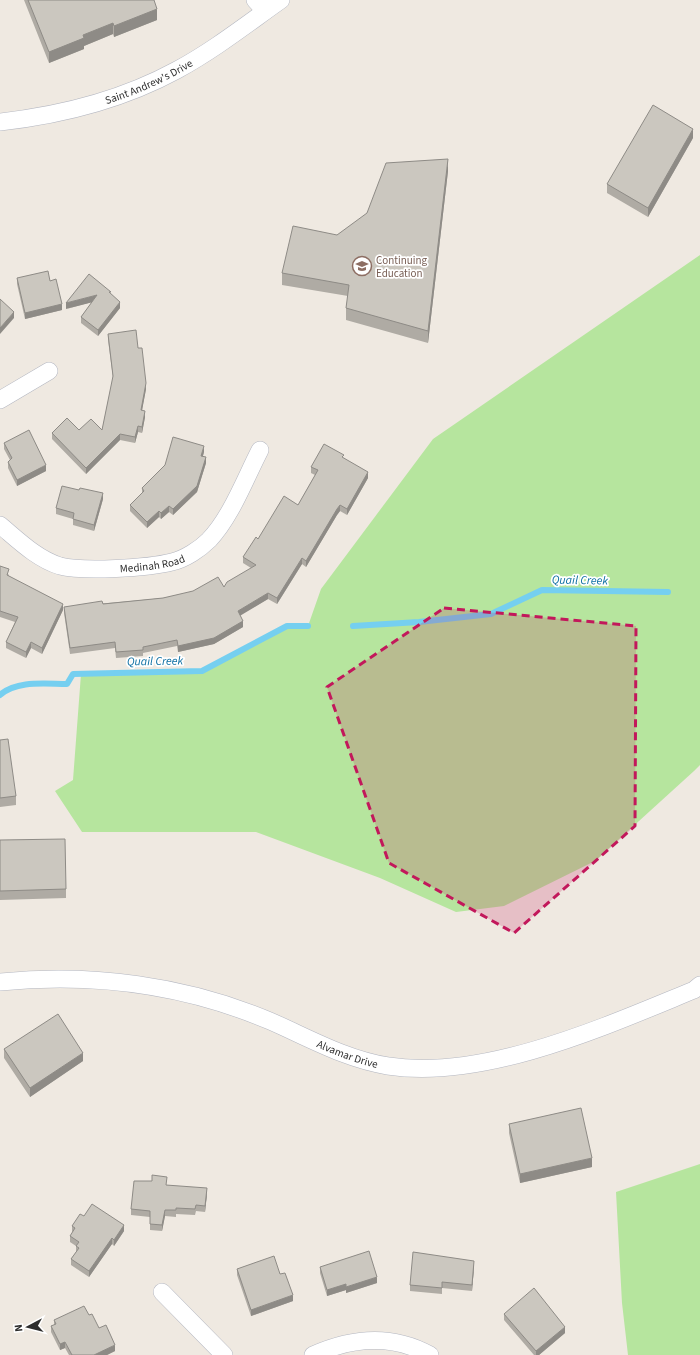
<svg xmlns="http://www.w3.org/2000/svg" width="700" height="1355" viewBox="0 0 700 1355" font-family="'Source Sans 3',sans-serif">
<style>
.green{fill:#b6e59e}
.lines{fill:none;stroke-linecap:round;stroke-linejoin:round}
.stream{stroke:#75cff0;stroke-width:6}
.street-casing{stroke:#b4b7c1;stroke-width:18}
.street{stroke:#fff;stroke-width:17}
.wall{fill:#afaba4}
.shaded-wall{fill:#8e8b86}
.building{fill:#cbc7bf;stroke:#8e8b86}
.marked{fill:#c2185b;fill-opacity:0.2;stroke:#c2185b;stroke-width:3;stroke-dasharray:8 5;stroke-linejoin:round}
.labels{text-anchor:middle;stroke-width:3.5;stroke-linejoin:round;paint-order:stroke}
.street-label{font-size:11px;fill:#2e2e2e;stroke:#fff}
.education-label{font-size:11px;fill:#785e54;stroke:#fff;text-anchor:start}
.water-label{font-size:12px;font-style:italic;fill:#0d6fa3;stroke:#fff}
</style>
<rect width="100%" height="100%" fill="#efe9e1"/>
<path class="green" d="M 700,255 L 700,765 L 694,771 L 595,861 L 504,906 L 456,912 L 380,878 L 256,832 L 82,832 L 55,791 L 73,780 L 81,674 L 202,671 L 287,626 L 308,626 L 321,589 L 433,439 Z
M 700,1164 L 700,1355 L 628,1355 L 622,1303 L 616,1192 Z"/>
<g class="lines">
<path class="stream" d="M 353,626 L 419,622 L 491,614 L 542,590 L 668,592
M 0,695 C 17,680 45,684 67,684 L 73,674 L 202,671 L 287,626 L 308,626"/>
<defs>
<g id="street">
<path d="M 255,0 L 265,11"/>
<path id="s1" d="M 0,122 C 62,115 122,100 177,70 C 214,50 247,24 281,0"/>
<path d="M 0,400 L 49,371"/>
<path id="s2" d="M 0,525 C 18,540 37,559 60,566 C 84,572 148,568 172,562 C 185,559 200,549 209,540 C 231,517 245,479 260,450"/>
<path id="s3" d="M 0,982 C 92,973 185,985 270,1021 C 309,1038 345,1059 388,1066 C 484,1081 606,1026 694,990 L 700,985"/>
<path d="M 162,1292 L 224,1355"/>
<path d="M 313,1355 C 351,1338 392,1334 430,1355"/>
</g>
</defs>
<use href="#street" class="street-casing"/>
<use href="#street" class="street"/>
</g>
<path class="wall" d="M 24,0 L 154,0 L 157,20 L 114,37 L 113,34 L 84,46 L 84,49 L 49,63 Z
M 693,138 L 648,217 L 607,193 L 607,184 Z
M 448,171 L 428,343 L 346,320 L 346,308 L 348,296 L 282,285 L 282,273 L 337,235 Z
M 17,278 L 50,281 L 62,310 L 25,319 L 17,284 Z
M 111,294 L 120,308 L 98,336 L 81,323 L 81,317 L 92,302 L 66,309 Z
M 108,334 L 138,348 L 146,389 L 142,410 L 145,417 L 142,433 L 138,432 L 135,443 L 120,440 L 86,474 L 52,439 L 52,433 L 79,430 L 102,430 L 113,378 L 108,340 Z
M 4,443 L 46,471 L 17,486 L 8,468 L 8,462 L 10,460 L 4,449 Z
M 204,452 L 203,456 L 206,463 L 197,492 L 173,515 L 169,512 L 161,519 L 159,517 L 147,528 L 130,511 L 130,505 L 142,493 L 142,488 Z
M 344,458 L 368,478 L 347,515 L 340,511 L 337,515 L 306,567 L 302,564 L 277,604 L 268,599 L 240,615 L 243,627 L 214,644 L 178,652 L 177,646 L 143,653 L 143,656 L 116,658 L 115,648 L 70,654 L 64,613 L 64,607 L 163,598 L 224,587 L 251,568 L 243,563 L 243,557 L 258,539 L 298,505 L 315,475 L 311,473 L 311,467 Z
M 103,499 L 94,531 L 73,525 L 73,519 L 56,514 L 56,508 Z
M 0,566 L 9,575 L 9,576 L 63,610 L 42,654 L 31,648 L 26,658 L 6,648 L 6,642 L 15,622 L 0,617 Z
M 0,740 L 16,796 L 16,805 L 0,807 Z
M 0,840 L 66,889 L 66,898 L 0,900 Z
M 4,1049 L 83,1061 L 30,1097 L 4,1058 Z
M 509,1124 L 592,1167 L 520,1183 L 509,1133 Z
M 167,1185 L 207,1194 L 205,1212 L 196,1211 L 195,1215 L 176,1214 L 176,1217 L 165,1216 L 162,1231 L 150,1230 L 150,1217 L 131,1215 L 131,1209 Z
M 84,1216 L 124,1231 L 114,1246 L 112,1244 L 89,1277 L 71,1265 L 71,1259 L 76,1252 L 76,1246 L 70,1242 L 70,1236 L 73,1233 L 72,1232 L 72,1226 Z
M 320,1267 L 377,1283 L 346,1293 L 346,1290 L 327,1296 L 320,1273 Z
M 474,1267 L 472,1291 L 442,1288 L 442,1294 L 410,1291 L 410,1285 Z
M 237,1269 L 293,1301 L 251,1316 L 237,1275 Z
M 504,1314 L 565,1333 L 539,1355 L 534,1355 L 504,1320 Z
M 89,1315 L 115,1351 L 107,1355 L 69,1355 L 65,1348 L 60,1350 L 51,1332 L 51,1326 L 54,1325 L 54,1320 Z"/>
<path class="shaded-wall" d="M 157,9 L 157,20 L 114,37 L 114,26 Z
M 113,23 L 113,34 L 84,46 L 84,49 L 49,63 L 49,52 L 83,35 Z
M 693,129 L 693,138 L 648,217 L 648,208 Z
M 448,159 L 448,171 L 428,343 L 428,331 Z
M 97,295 L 97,301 L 66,309 L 66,303 Z
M 120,302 L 120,308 L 98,336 L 98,330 Z
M 62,304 L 62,310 L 25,319 L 25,313 Z
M 14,312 L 14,318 L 0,334 L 0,328 Z
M 146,383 L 146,389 L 141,416 L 141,410 Z
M 145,411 L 145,417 L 142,433 L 142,427 Z
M 138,426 L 138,432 L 135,443 L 135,437 Z
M 120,434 L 120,440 L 86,474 L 86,468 Z
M 204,446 L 204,452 L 201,462 L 201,456 Z
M 206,457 L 206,463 L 197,492 L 173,515 L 173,509 Z
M 46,465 L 46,471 L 17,486 L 17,480 Z
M 368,472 L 368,478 L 347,515 L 347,509 Z
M 103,493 L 103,499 L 94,531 L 94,525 Z
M 340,505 L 340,511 L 337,515 L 306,567 L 306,561 L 337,509 Z
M 169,506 L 169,512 L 161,519 L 161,513 Z
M 159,511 L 159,517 L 147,528 L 147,522 Z
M 302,558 L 302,564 L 277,604 L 277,598 Z
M 268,593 L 268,599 L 238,617 L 238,611 Z
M 63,604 L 63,610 L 42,654 L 42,648 Z
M 243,621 L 243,627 L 214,644 L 178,652 L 178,646 Z
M 31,642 L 31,648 L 26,658 L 26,652 Z
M 83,1053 L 83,1061 L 30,1097 L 30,1088 Z
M 592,1158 L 592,1167 L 520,1183 L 520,1174 Z
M 207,1188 L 207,1194 L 205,1212 L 205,1206 Z
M 165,1210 L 165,1216 L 162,1231 L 162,1225 Z
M 124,1225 L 124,1231 L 114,1246 L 114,1240 Z
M 112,1238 L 112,1244 L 89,1277 L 89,1271 Z
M 474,1261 L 474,1267 L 472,1291 L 472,1285 Z
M 377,1277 L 377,1283 L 346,1293 L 346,1287 Z
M 346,1284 L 346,1290 L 327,1296 L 327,1290 Z
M 293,1295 L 293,1301 L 251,1316 L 251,1310 Z
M 565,1327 L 565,1333 L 539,1355 L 536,1355 L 536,1351 Z
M 65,1342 L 65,1348 L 60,1350 L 60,1344 Z
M 115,1345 L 115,1351 L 107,1355 L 94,1355 Z"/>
<path class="building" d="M 28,0 L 154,0 L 157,9 L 114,26 L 113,23 L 83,35 L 84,38 L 49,52 Z
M 653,105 L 693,129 L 648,208 L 607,184 Z
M 448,159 L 428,331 L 346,308 L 349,285 L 282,273 L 293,226 L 337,235 L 367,213 L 386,163 Z
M 48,271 L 50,281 L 56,279 L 62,304 L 25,313 L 17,278 Z
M 89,274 L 111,292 L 109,292 L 120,302 L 98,330 L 81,317 L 97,295 L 66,303 Z
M 0,299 L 14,312 L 0,328 Z
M 136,330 L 138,348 L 142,348 L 146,383 L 141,410 L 145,411 L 142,427 L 138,426 L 135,437 L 120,434 L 86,468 L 52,433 L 67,418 L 79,430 L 91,419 L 102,430 L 113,376 L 108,334 Z
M 29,430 L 46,465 L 17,480 L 8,462 L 12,458 L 4,443 Z
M 173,437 L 204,446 L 201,456 L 206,457 L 197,486 L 173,509 L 169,506 L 161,513 L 159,511 L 147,522 L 130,505 L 144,491 L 142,488 L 165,465 Z
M 324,444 L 344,455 L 342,457 L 368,472 L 347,509 L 340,505 L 337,509 L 306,561 L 302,558 L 277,598 L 268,593 L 238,611 L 243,621 L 214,638 L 178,646 L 177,640 L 143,647 L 143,650 L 116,652 L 115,642 L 70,648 L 64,607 L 102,601 L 103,604 L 163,598 L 193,591 L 218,577 L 224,587 L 227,582 L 256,565 L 243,557 L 256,537 L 258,539 L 284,496 L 298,505 L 318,470 L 311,467 Z
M 62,486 L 79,490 L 80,488 L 103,493 L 94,525 L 73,519 L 74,513 L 56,508 Z
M 0,566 L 9,569 L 7,575 L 63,604 L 42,648 L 31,642 L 26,652 L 6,642 L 18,617 L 0,611 Z
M 8,739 L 16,796 L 0,798 L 0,740 Z
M 65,839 L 66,889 L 0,891 L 0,840 Z
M 58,1014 L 83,1053 L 30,1088 L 4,1049 Z
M 581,1108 L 592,1158 L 520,1174 L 509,1124 Z
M 152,1175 L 167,1177 L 166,1185 L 207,1188 L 205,1206 L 196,1205 L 195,1209 L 176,1208 L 176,1210 L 165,1210 L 162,1225 L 150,1224 L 150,1211 L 131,1209 L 134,1181 L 152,1181 Z
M 92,1204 L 124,1225 L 114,1240 L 112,1238 L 89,1271 L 71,1259 L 79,1248 L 76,1246 L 79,1242 L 70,1236 L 75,1228 L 72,1226 L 80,1214 L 84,1216 Z
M 369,1251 L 377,1277 L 346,1287 L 346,1284 L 327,1290 L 320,1267 Z
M 413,1252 L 474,1261 L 472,1285 L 442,1282 L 442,1288 L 410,1285 Z
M 274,1256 L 280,1274 L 285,1273 L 293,1295 L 251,1310 L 237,1269 Z
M 534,1288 L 565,1327 L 536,1351 L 504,1314 Z
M 84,1306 L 89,1315 L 92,1314 L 99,1328 L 106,1325 L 115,1345 L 94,1355 L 72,1355 L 65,1342 L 60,1344 L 51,1326 L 56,1324 L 54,1320 Z"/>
<path class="marked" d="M 444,608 L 636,626 L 635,826 L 514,933 L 389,863 L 327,687 Z"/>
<defs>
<symbol id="university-ring" viewBox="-11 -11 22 22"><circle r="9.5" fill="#fff" stroke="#8d6e63" stroke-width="1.5"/><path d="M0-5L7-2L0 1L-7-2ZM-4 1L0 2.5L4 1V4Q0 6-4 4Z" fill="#8d6e63"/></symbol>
</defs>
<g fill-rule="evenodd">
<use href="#university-ring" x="351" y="255" width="22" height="22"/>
</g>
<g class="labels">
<g class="street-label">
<text dy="4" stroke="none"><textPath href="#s1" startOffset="155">Saint Andrew's Drive</textPath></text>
<text dy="4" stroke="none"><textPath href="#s2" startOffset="166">Medinah Road</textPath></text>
<text dy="4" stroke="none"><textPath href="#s3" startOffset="360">Alvamar Drive</textPath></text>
</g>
<g class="education-label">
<text x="376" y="264">Continuing<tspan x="376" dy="13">Education</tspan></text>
</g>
<g class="water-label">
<text transform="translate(580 580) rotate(1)" y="4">Quail Creek</text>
<text transform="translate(155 661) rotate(-1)" y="4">Quail Creek</text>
</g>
</g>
<g transform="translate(28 1327) rotate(263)" stroke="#ffffff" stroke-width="3" paint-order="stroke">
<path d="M0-3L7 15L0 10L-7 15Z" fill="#2e2e2e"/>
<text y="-6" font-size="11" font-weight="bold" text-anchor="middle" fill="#2e2e2e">N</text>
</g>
</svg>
